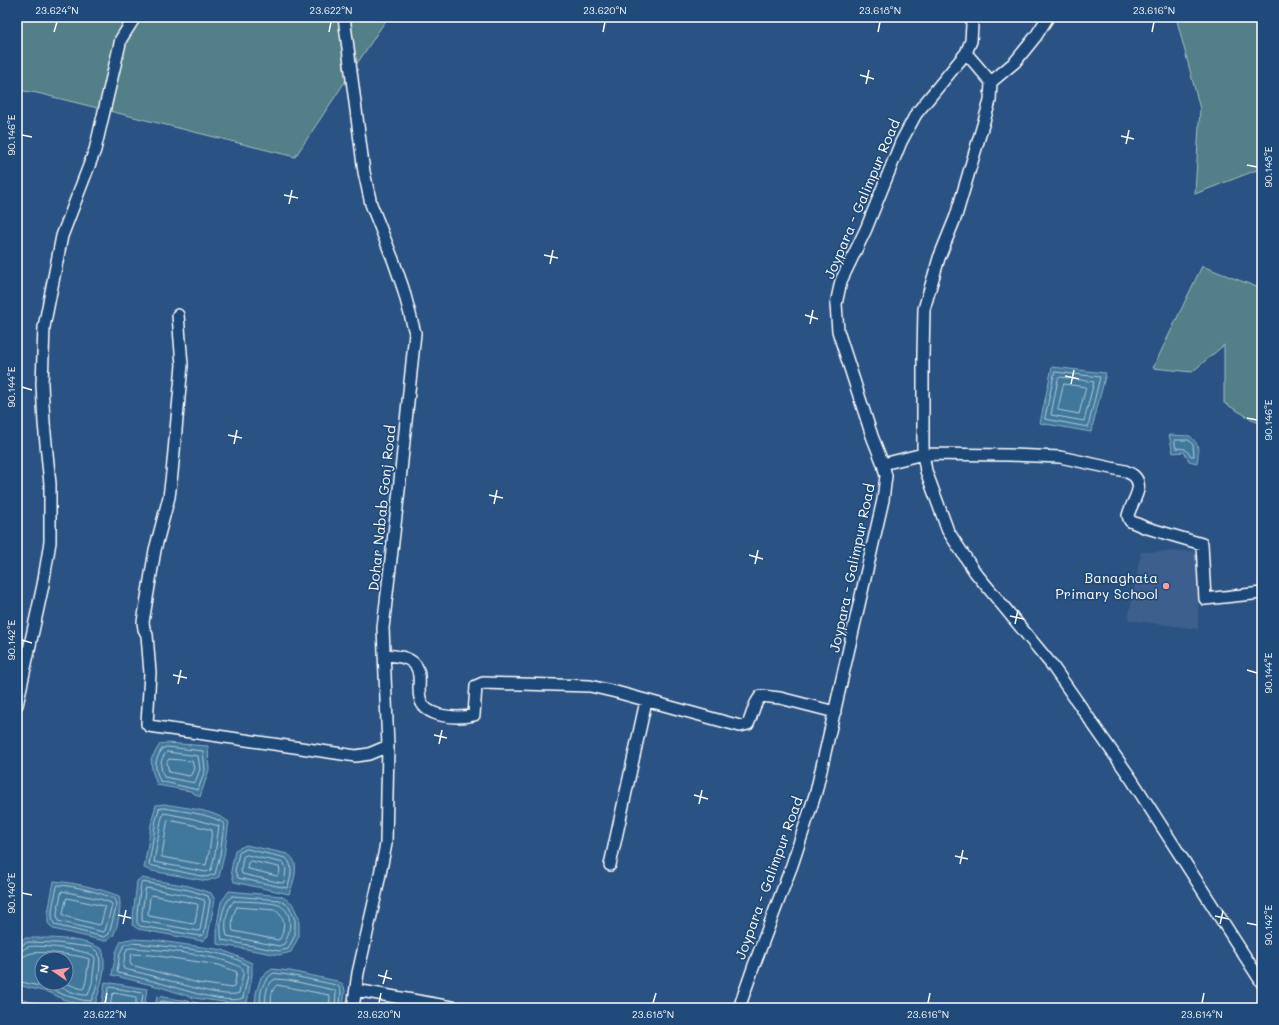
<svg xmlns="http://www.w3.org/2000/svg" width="1279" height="1025" viewBox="0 0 1279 1025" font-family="Mali,sans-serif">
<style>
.built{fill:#3c5f8e}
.green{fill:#527f88;stroke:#a8bfc4}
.water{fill:#41789c;stroke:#8daec4;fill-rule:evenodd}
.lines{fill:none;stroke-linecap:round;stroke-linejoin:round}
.shore{stroke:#b3c9d7;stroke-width:1}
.minor-casing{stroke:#fff;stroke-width:14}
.minor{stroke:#1f4a7a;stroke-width:11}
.ticks{fill:none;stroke:#fff;stroke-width:1.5}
.poi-dot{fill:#ff9aa2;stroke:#1f4a7a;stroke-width:1.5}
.labels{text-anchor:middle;stroke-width:3.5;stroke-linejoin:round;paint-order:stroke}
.street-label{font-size:14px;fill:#fff;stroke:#1f4a7a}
.poi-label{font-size:14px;fill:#fff;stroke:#1f4a7a;text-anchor:end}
.neatline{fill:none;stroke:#fff;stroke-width:1.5}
.ticks-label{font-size:10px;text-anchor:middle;fill:#fff}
</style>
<rect width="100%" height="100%" fill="#2a5282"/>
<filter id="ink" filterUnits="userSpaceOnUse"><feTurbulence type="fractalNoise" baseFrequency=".025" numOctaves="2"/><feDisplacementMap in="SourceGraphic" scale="8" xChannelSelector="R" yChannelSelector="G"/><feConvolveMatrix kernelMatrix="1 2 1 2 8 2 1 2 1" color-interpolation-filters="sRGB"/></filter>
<g filter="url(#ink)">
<path class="built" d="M 1198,551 L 1198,629 L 1128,620 L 1141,552 Z"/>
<path class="green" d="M 17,17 L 388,17 L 295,157 L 37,93 L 17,90 Z
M 1176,17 L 1262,17 L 1262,168 L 1195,194 L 1200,109 Z
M 1202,266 L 1262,289 L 1262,425 L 1224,403 L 1224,345 L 1192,372 L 1153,368 Z"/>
<path class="water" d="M 1052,367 L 1106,373 L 1091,432 L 1040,423 Z
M 1169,435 L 1190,436 C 1200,445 1199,451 1197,463 L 1189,461 L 1184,452 L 1173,453 Z
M 166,743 L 208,746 L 209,770 L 200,797 L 190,791 L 157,785 L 152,770 L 151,759 L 160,744 Z
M 164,804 C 185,808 212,809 229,822 L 224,856 L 219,877 L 207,881 L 152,871 L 144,868 L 152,819 L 156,805 Z
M 246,845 L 288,854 C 290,856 292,857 293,859 C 299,868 293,884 289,894 L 234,882 L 231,871 L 235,850 Z
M 141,878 L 189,886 L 211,893 L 215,900 L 208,936 L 202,941 L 138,929 L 132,925 L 137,881 Z
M 54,881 C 76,883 98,888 119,896 C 122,906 118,927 113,936 C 111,938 108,940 105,941 L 53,929 L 48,923 L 48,913 Z
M 229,891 L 281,896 L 292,903 L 299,918 L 299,936 L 291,952 L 279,955 L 217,944 L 217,924 L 221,902 Z
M 26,938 C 51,938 80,937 102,949 C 108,967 100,987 95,1005 L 82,1005 L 62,999 L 51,993 L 18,985 L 17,983 L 17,946 L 19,941 ZM 42,959 L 66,959 L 66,983 L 42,983 Z
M 130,939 L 153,940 L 223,950 L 252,963 L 252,975 L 247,1003 L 231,1003 L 194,998 L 160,987 L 112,975 L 116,952 L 121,941 Z
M 272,969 L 290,971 L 337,981 L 344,986 L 345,991 L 343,1008 L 258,1008 L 255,1005 L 256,993 L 261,977 Z
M 105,982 L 147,989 L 144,1008 L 101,1008 Z
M 157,996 L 199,1003 L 198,1008 L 155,1008 Z
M 17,999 L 62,1008 L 17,1008 Z"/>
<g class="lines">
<path class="shore" d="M 1055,372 L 1100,377 L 1088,427 L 1045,419 Z
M 1061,377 L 1094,382 L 1084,421 L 1051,415 L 1058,379 Z
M 1064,384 L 1086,387 L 1079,414 L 1058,410 Z
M 1175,440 L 1189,440 L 1193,445 L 1194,456 L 1191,456 L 1185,449 L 1176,448 Z
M 167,747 L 203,751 L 205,770 L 198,790 L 160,781 C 154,766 154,762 162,749 Z
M 167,752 L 198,756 L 200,769 L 195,783 L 164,777 C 160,768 159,759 167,752 Z
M 169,759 L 192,761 L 194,768 L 191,775 L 189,776 L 169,772 L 167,763 Z
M 164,808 C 180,811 213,814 224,824 L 220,855 L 215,874 L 206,877 L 149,865 L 156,820 L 159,809 Z
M 164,813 L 190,818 L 219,826 L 215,854 L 211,870 L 206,872 L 154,862 L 161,821 Z
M 168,820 L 189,824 L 212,830 L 209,853 L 206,865 L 162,857 Z
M 247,849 L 286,858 C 294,864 291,880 287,888 L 238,878 L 235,871 L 239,853 Z
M 247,855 L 284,863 L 286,870 L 284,882 L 282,883 L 242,874 L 241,870 L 243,857 Z
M 251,861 L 279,867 L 280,870 L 279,874 L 277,876 L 249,869 L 247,868 L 248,863 Z
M 142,882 L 189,890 L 208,896 L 210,901 L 204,934 L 200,936 L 140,926 L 137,923 L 137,912 L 141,884 Z
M 58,885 C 77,886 98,892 115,899 L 117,904 L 109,934 L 104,937 L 55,925 C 48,916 55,898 57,887 Z
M 146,888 L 187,895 L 204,900 L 205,902 L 200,930 L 198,931 L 142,921 L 142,913 Z
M 62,891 L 100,899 L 111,903 L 112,905 L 105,931 L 103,932 L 58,921 L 57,914 Z
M 152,895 L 197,904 L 198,905 L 195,923 L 193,924 L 149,916 L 148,914 L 150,897 Z
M 232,896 L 279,900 L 289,906 L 295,920 L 295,935 L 288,949 L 279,951 L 222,940 C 219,926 221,905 232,896 Z
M 67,898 L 104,906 L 105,908 L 101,924 L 99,925 L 64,916 L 63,914 Z
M 234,901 C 243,901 271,902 279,905 C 294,912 291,932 284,944 L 279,946 L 227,936 C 224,926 226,908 234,901 Z
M 237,907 L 275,910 C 286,917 285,929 280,939 L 278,940 L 233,931 C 231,924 233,912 237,907 Z
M 131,943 C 150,944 169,947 189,949 C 209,952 231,953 248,966 L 248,975 L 243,998 C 227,1005 178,988 160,983 C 146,979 132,976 118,973 L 117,971 L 120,953 L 124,945 Z
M 17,947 L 20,946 L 28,942 L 57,943 L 90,947 L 98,952 C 103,963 97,991 91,1001 L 82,1000 L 64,995 L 52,989 L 17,981
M 131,948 C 155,949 226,955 243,969 L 243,975 L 239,993 C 227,999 178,983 163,979 C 150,975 137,972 124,969 L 123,967 L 125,955 L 127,949 Z
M 17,952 C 22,952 24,948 28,947 C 38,944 86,950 94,956 L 95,959 L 92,983 L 88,995 C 74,996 62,986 49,983
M 132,954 L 151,955 L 219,965 L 237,972 L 234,987 L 232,988 L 198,983 L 131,965 L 130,962 Z
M 17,958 C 23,958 26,954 32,953 C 42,951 80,955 89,959 L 86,981 L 84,988 L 82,989 L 65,983
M 105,1008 L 108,989 L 110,987 L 142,993 L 143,994 L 141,1008
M 110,1008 L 112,995 L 114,993 L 136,997 L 136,1008
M 159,1008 L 160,1002 L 162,1001 L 193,1006 L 194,1008
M 261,1008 C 259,995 261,981 274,973 L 289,975 L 336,985 L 340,988 L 341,991 L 340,1008
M 266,1008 C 265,997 265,985 275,979 L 288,980 L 334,990 L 336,992 L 335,1008
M 272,1008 C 271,1000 270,990 277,985 L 329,995 L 330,997 L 329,1008"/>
<defs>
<path id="minor" d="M 344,17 L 364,172 L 371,204 L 394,262 L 403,288 L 415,333 L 399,490 L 383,628 L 388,746 L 386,844 L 377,889 L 358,973 L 353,1008
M 966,53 L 991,82 L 990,101 L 956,216 L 939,258 L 924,309 L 923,355 L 923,454 L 926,471 L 948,531 L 975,572 L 1051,664 L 1132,780 L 1262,983
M 991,82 L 1015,62 L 1036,36 L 1048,17
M 178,315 L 182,365 L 172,473 L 169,497 L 155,550 L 143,622 L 144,629 L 147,635 L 150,673 L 147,724 L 149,726 L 356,756 L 369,754 L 388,746
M 883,464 L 923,454 L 1009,455 L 1060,457 L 1125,471 C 1127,472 1132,474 1134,476 C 1146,487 1130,504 1128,516 L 1130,521 L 1144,527 L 1202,544 L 1205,599 L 1262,593
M 384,655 C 399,656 418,657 419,676 C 420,683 418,691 420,698 C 424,718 458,719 474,715 L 476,686 L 483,683 L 590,686 L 616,692 L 740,726 L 748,724 C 753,714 753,704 761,696 L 780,698 L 835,712
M 17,705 L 43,585 L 50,542 L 50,484 L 44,423 L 42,384 L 44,327 L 62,236 L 95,150 L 121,39 L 135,17
M 610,865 L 646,701
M 356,990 L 457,1008
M 739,1008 L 753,968 L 792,865 L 816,792 L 883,500 L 886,476 L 883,464 L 872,436 L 838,331 L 836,304 L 841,281 L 866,229 L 901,142 L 916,114 L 966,53 L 971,41 L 972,25 L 971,17"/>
</defs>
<use href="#minor" class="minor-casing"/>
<use href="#minor" class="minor"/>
</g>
</g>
<path class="ticks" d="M 54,32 L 57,22M 329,32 L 331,22M 603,32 L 605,22M 878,32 L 880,22M 1152,32 L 1154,22M 860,75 L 874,79M 866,84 L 869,70M 22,135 L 32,137M 1121,136 L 1134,139M 1126,144 L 1129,130M 1247,165 L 1257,167M 284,195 L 298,198M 289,204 L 292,190M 544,255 L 558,258M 550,264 L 553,250M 805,315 L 818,319M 810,324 L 813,310M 1065,376 L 1079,379M 1071,384 L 1074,370M 22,387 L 32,390M 1247,418 L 1257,420M 228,435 L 242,438M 234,444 L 237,430M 489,495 L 503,498M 494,504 L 497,490M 749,555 L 763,559M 755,564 L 758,550M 1010,616 L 1024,619M 1015,624 L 1018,610M 22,640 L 32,643M 1247,670 L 1257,673M 173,675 L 187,678M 178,684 L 181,670M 434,735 L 447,738M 439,744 L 442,730M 694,795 L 708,799M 699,804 L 702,790M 955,856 L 968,859M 960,864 L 963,850M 22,893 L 32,895M 118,915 L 131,918M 1215,916 L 1229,919M 1247,923 L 1257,925M 123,924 L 126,910M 1220,924 L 1223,911M 378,975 L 392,979M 383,984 L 387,970M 105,1003 L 107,993M 379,1003 L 381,993M 653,1003 L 656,993M 928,1003 L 930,993M 1202,1003 L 1204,993"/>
<circle class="poi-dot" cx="1166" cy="586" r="4"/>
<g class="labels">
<g class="street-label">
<text transform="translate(862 199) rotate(-67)" y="5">Joypara - Galimpur Road</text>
<text transform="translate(382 508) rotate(-84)" y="5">Dohar Nabab Gonj Road</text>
<text transform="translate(852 568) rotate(-78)" y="5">Joypara - Galimpur Road</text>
<text transform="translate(769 878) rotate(-70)" y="5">Joypara - Galimpur Road</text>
</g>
<g class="poi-label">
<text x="1158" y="583">Banaghata<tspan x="1158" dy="16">Primary School</tspan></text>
</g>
</g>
<rect width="1279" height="1025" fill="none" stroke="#1f4a7a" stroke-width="44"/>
<g transform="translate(54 971) rotate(283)"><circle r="19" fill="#1f4a7a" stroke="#7992af"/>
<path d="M0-3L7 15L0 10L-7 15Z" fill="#ff9aa2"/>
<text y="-6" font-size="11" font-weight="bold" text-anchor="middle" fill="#ffffff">N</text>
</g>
<rect x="22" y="22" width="1235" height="981" class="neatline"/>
<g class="ticks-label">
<text x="57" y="14">23.624°N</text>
<text x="331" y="14">23.622°N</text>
<text x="605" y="14">23.620°N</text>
<text x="880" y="14">23.618°N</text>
<text x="1154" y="14">23.616°N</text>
<text transform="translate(11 135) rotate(-90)" y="4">90.146°E</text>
<text transform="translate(1268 167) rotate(-90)" y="4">90.148°E</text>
<text transform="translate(11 387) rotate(-90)" y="4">90.144°E</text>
<text transform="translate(1268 420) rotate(-90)" y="4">90.146°E</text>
<text transform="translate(11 640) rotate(-90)" y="4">90.142°E</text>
<text transform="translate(1268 673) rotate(-90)" y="4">90.144°E</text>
<text transform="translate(11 893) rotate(-90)" y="4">90.140°E</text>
<text transform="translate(1268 925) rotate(-90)" y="4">90.142°E</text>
<text x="105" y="1018">23.622°N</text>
<text x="379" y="1018">23.620°N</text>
<text x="653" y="1018">23.618°N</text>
<text x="928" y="1018">23.616°N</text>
<text x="1202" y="1018">23.614°N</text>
</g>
</svg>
